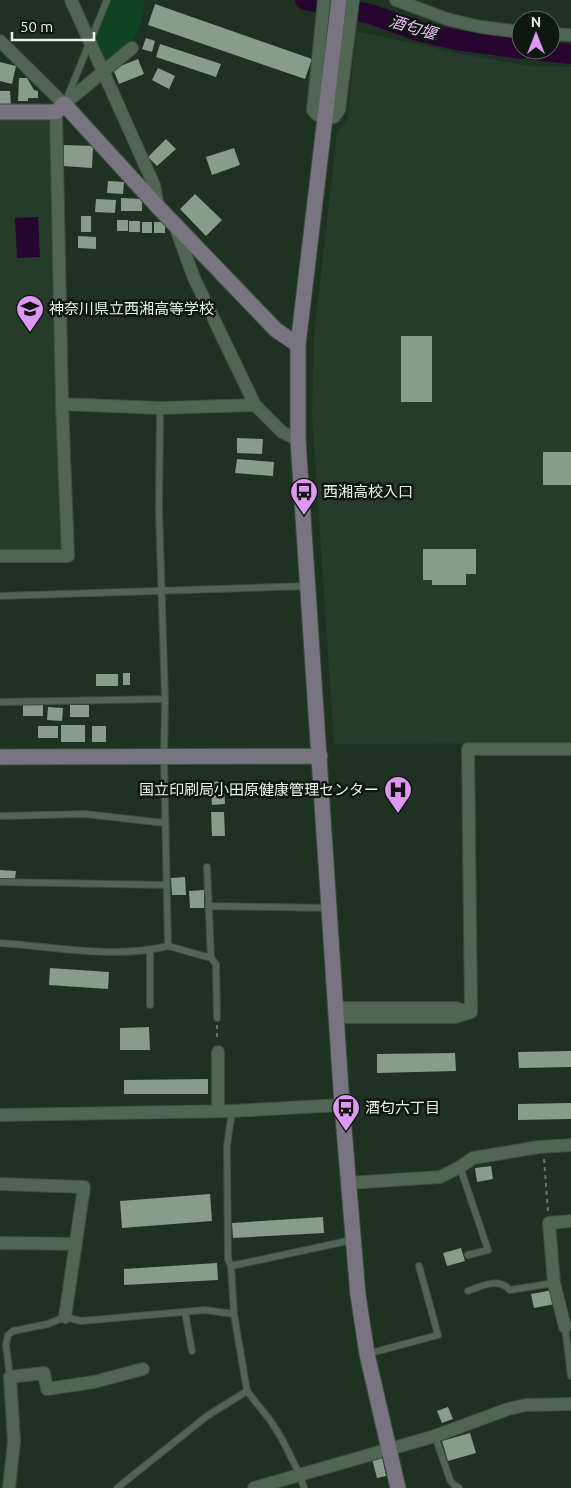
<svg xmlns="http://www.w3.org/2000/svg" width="571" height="1488" viewBox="0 0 571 1488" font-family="Ubuntu,'Noto Sans JP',sans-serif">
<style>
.built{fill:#243c29}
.green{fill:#0f4321}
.water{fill:#26062f}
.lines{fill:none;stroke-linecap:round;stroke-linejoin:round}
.river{stroke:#26062f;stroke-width:20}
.building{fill:#879c8b}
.lane-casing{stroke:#3e4d41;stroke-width:8}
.street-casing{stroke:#3e4d41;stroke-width:14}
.secondary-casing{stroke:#3e4d41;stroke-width:17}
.path{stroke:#68776b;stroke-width:2;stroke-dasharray:4 4;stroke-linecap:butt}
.lane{stroke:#516554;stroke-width:6}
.street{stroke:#516554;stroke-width:12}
.secondary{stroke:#797580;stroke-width:15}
.labels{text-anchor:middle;stroke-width:5;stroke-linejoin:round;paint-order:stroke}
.poi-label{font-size:15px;fill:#e7f2e9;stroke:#0f1711;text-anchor:start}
.water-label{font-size:16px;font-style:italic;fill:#ebbff8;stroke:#0f1711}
</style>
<rect width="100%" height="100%" fill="#1f3123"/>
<path class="built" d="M 356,31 L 462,54 L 530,66 L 571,67 L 571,743 L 334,744 L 312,415 L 314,335 L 337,132 L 347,122 Z
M 49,118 L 51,120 L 66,549 L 0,551 L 0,119 Z"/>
<path class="green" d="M 109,0 L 145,0 L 140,26 L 131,45 L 99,71 L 89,48 Z"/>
<path class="water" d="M 38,217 L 40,257 L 17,258 L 15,218 Z"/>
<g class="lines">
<path class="river" d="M 305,0 L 370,14 L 421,32 L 457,40 L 521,49
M 533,50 L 571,54"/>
</g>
<path class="building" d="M 155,4 L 312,59 L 305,79 L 148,25 Z
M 146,38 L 155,41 L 152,52 L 142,49 Z
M 160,44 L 221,64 L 216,77 L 156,57 Z
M 138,59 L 144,74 L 119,84 L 113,69 Z
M 0,62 L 16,66 L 12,84 L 0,81 Z
M 158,68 L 175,76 L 169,89 L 152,80 Z
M 19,78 L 27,78 L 34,90 L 38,91 L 38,98 L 28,98 L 28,101 L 18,101 Z
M 0,91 L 10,91 L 11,106 L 0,107 Z
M 166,139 L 176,149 L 157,166 L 148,157 Z
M 64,145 L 93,146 L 92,168 L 63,166 Z
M 234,148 L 240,165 L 212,175 L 206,157 Z
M 108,181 L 124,182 L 123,194 L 107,193 Z
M 195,194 L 222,220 L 206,236 L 180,209 Z
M 121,198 L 142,199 L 142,211 L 121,211 Z
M 96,199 L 116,200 L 115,213 L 95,212 Z
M 81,216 L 91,216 L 91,232 L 81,232 Z
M 117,220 L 128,220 L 128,231 L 117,231 Z
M 129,221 L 140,221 L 140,232 L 129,232 Z
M 142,222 L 152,222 L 152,233 L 142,233 Z
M 154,222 L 165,222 L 165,233 L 154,233 Z
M 78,236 L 96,237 L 96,249 L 78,248 Z
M 401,336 L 432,336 L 432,402 L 401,402 Z
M 237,438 L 263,439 L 262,454 L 237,453 Z
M 543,452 L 571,452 L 571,485 L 543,485 Z
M 237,459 L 274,462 L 273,476 L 235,473 Z
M 423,549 L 476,549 L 476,574 L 466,574 L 466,585 L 432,585 L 432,580 L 423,580 Z
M 123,673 L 130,673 L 130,685 L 123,685 Z
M 96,674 L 118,674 L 118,686 L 96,686 Z
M 23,704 L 43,704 L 43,716 L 23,716 Z
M 70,705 L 89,705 L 89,717 L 70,717 Z
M 48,707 L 63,708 L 62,721 L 47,720 Z
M 61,725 L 85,725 L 85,742 L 61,742 Z
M 38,726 L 58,726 L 58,738 L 38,738 Z
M 92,726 L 106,726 L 106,742 L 92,742 Z
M 224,781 L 225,804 L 212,805 L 210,782 Z
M 211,812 L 224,812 L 225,836 L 212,836 Z
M 0,870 L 16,871 L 15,879 L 0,878 Z
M 185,877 L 186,895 L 172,895 L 171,878 Z
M 204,890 L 204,908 L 190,908 L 189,891 Z
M 50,968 L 109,972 L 108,989 L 49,985 Z
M 149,1027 L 150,1050 L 120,1050 L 120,1028 Z
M 571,1051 L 571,1067 L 519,1068 L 518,1052 Z
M 455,1053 L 456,1071 L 377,1073 L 377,1054 Z
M 208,1079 L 208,1094 L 124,1094 L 124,1080 Z
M 571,1103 L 571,1119 L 518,1120 L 518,1104 Z
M 491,1166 L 493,1179 L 477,1182 L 475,1168 Z
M 210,1194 L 212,1221 L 122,1228 L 120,1201 Z
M 323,1217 L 324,1233 L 233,1238 L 232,1223 Z
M 461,1248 L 465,1261 L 447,1266 L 443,1253 Z
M 217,1263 L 218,1280 L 124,1285 L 124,1269 Z
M 553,1290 L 555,1304 L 534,1308 L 531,1294 Z
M 448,1407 L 453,1419 L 442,1423 L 437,1411 Z
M 470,1433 L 476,1453 L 448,1461 L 442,1441 Z
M 382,1457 L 386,1476 L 377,1478 L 372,1459 Z"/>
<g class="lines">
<defs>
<path id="lane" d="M 67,98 L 107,0
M 0,596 L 307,586
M 0,702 L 165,699
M 0,816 L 85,814 L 165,823
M 0,882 L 166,885
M 208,906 L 329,908
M 0,943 C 53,947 116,959 168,946 L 164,756 L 165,699 L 159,511 L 160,408
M 168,946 L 211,958 L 207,867
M 150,950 L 150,1005
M 211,958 L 216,964 L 217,1018
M 460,1167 L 488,1250 L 468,1255
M 231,1266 L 228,1259 L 227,1146 L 232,1111
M 468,1291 C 482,1286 498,1277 510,1290 L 554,1283
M 185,1312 L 192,1351
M 565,1327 L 571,1376
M 367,1354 L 438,1335 L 419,1266
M 10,1377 L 6,1345 L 8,1335 L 13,1331 L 48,1324 L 65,1317 L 81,1321 L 205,1310 L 234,1314
M 435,1436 L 450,1480 L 454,1485 L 459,1488
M 117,1488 L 207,1416 L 247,1391
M 304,1488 L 300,1475 L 282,1439 L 270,1420 L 247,1391 L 234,1314 L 231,1266 L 352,1240"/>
<path id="street" d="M 71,0 L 154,185 L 158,207
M 324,0 L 313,110 C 318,118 325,118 334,117 L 339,110 L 353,0
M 396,0 L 447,19 L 481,27 L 521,32
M 551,34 L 571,35
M 0,41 L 64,104 L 132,48
M 56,112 L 62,404
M 175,226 L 194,278 L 255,405 L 282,432 L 298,440
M 0,556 L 68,556 L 62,404 L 160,408 L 255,405
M 336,1008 L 455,1008 L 471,1012
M 471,1012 L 468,749 L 571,749
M 337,1017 L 455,1017 L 471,1012
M 218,1052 L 218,1111
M 0,1115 L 232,1111 L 342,1105
M 348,1183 L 440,1177 L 460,1167 L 473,1158 L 539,1147 L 571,1145
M 0,1184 L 84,1187 L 65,1317
M 0,1243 L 76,1244
M 565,1327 L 554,1283 L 549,1223 L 571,1221
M 9,1488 L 14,1441 L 10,1377 L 44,1373 L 47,1389 L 94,1382 L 143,1369
M 254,1488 L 435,1436 L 508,1409 L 526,1405 L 571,1404"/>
<path id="secondary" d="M 339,0 L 298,345 L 298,440 L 342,1105 L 358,1295 L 367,1354 L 398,1488
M 0,112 L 56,112 L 64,104 L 158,207 L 276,330 L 298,345
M 0,757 L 320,756"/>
</defs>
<use href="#lane" class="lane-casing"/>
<use href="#street" class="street-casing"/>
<use href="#secondary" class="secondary-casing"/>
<path class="path" d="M 217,1025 L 217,1040
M 544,1159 L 548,1212"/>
<use href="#lane" class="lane"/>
<use href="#street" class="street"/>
<use href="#secondary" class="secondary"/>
</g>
<defs>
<symbol id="school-pin" viewBox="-11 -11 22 30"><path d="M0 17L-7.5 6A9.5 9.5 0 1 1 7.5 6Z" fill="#de98f2" stroke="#0f1711"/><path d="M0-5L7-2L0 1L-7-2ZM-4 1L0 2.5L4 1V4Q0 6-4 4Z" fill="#111"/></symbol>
<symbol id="bus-pin" viewBox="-11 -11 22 30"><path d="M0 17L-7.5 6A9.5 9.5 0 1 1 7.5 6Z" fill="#de98f2" stroke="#0f1711"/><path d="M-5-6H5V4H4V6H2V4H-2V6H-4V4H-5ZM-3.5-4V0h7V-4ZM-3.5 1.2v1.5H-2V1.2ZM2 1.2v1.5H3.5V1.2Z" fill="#111"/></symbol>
<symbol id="hospital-pin" viewBox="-11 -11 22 30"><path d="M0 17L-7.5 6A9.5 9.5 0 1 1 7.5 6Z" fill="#de98f2" stroke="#0f1711"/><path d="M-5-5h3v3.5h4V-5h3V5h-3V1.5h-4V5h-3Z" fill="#111"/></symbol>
</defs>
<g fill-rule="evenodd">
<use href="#school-pin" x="14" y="293" width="32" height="43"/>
<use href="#bus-pin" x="288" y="476" width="32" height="43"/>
<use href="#hospital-pin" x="382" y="774" width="32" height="43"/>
<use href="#bus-pin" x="330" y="1092" width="32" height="43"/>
</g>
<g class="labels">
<g class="poi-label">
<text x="49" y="314">神奈川県立西湘高等学校</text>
<text x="323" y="497">西湘高校入口</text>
<text x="379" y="795" text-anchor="end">国立印刷局小田原健康管理センター</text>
<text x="365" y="1113">酒匂六丁目</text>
</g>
<g class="water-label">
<text transform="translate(413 27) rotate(17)" y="6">酒匂堰</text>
</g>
</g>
<g transform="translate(536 35)"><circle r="24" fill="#0f1711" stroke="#656f67"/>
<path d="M0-4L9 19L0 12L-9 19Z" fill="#de98f2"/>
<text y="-8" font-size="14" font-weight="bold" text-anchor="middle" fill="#e7f2e9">N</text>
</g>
<path d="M12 32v8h82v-8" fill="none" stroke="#e7f2e9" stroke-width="2.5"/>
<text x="20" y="32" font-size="15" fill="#e7f2e9" stroke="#0f1711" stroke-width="4" paint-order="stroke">50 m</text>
</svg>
